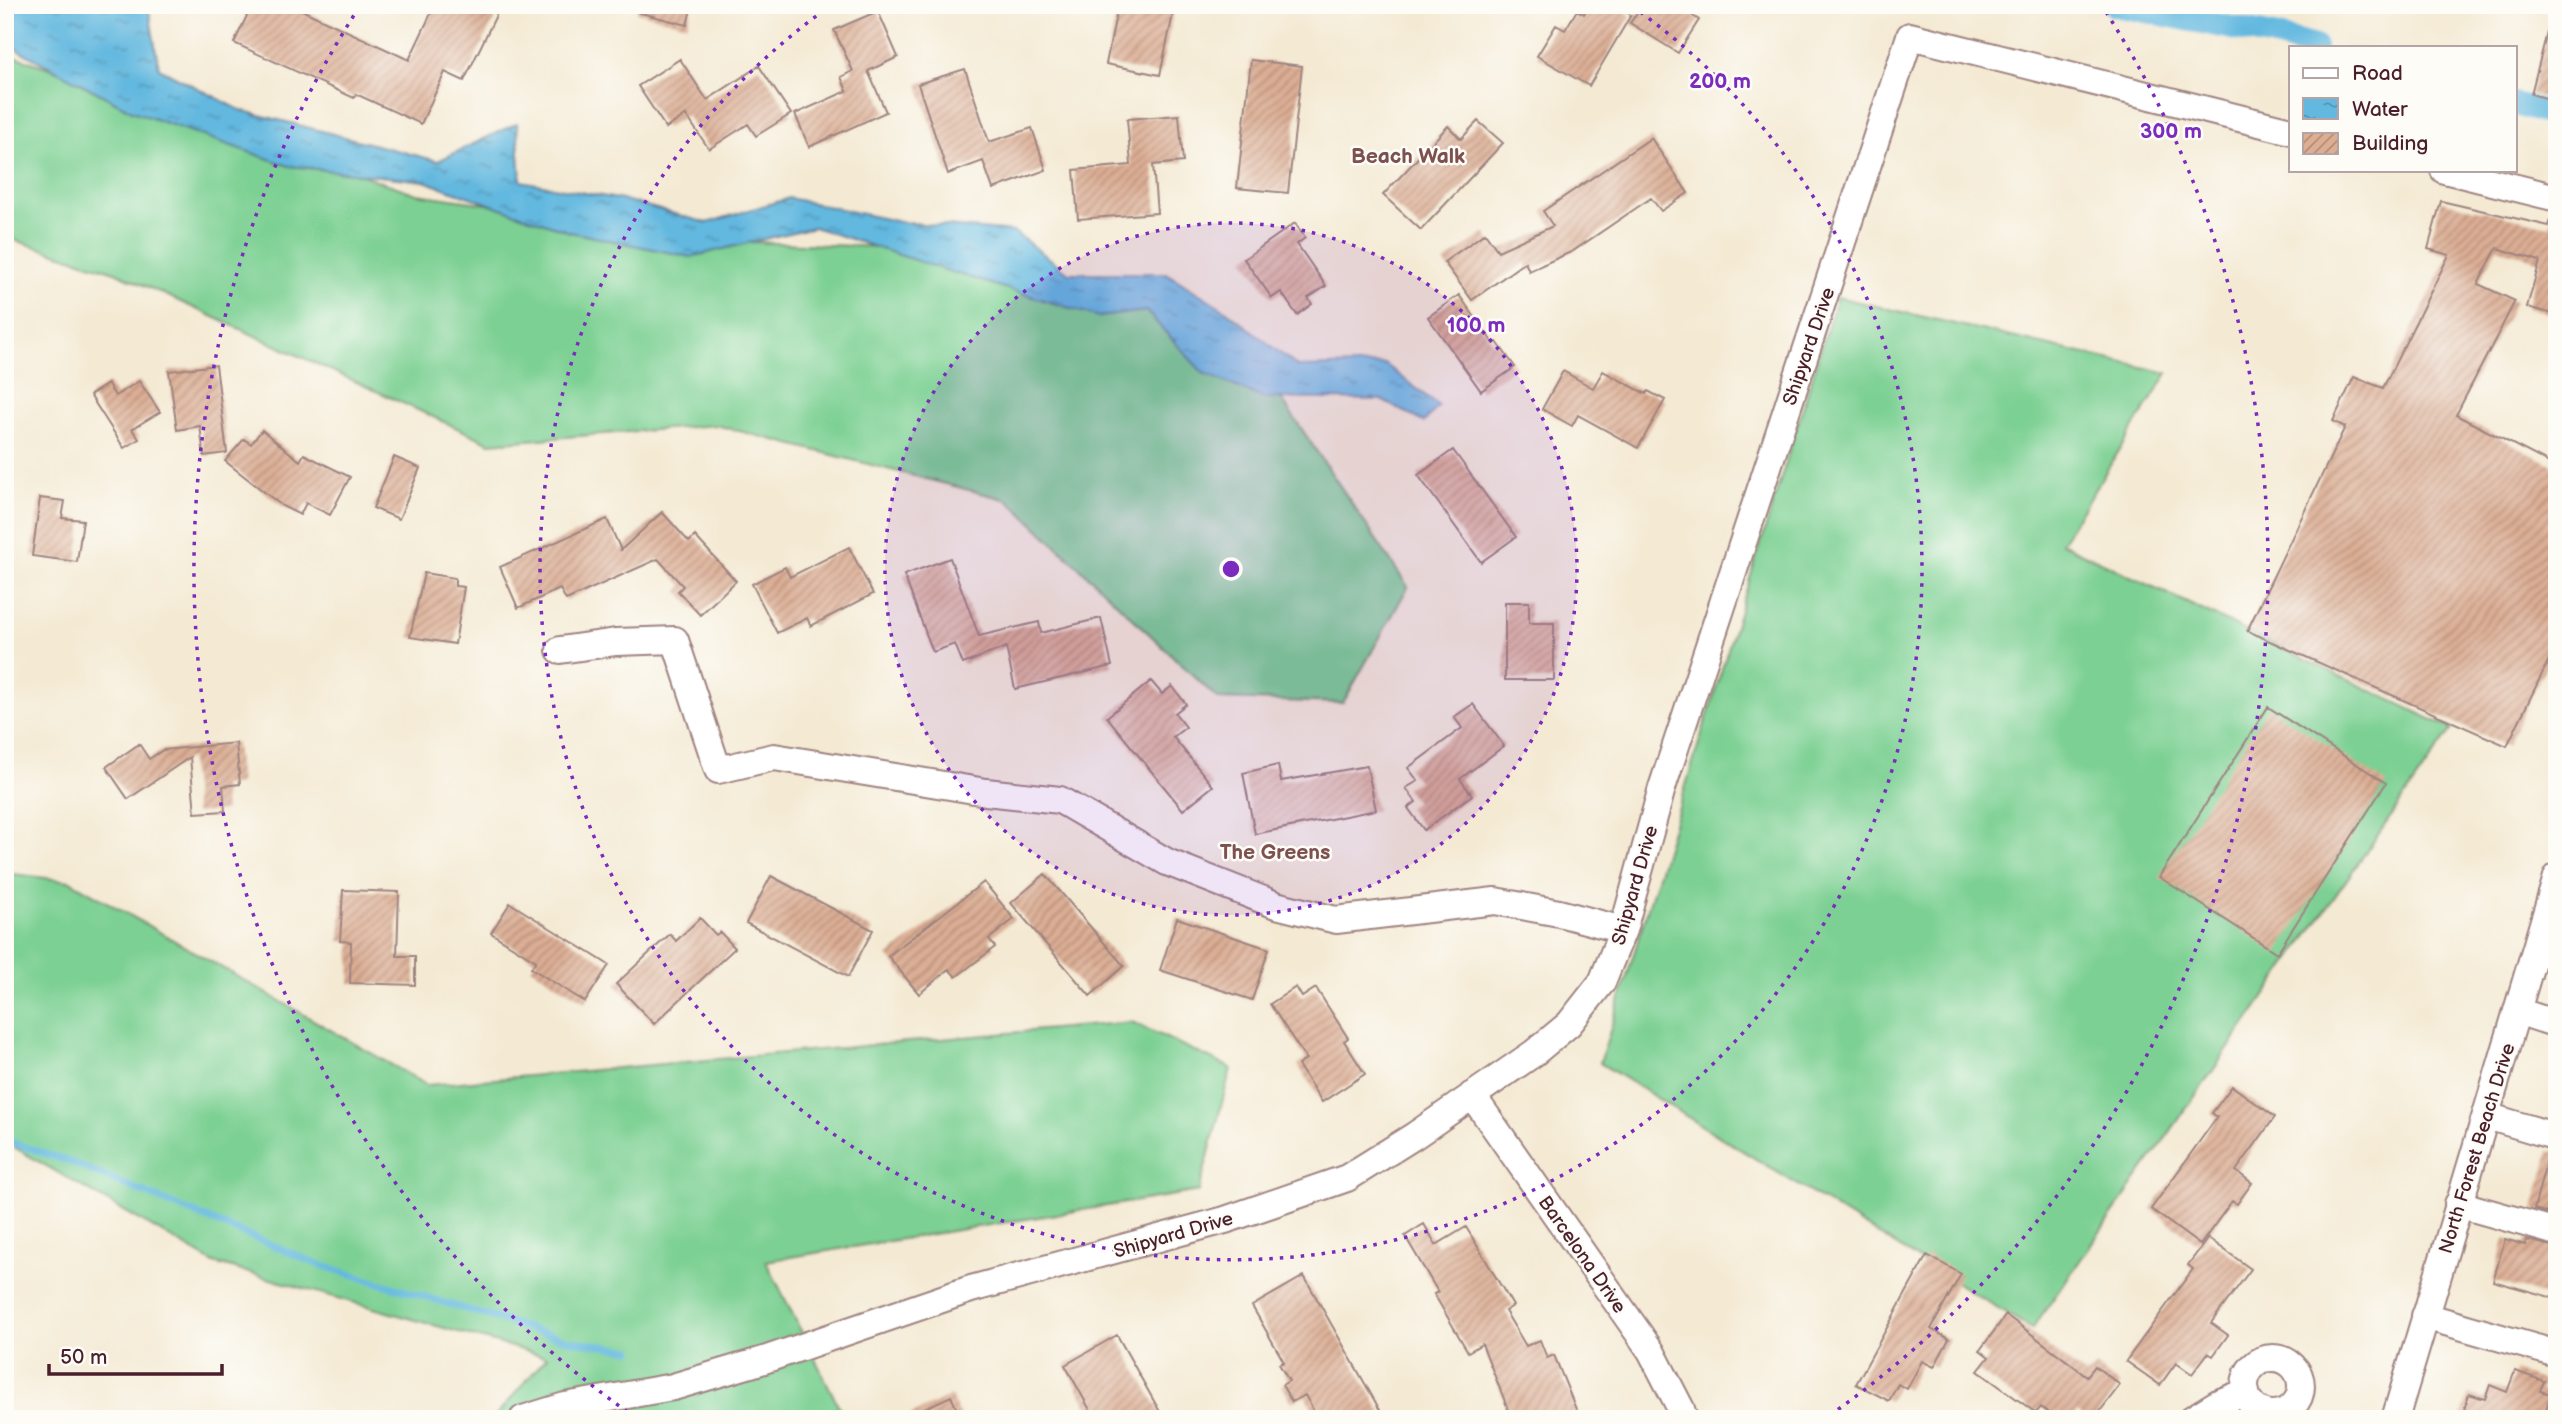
<svg xmlns="http://www.w3.org/2000/svg" width="2562" height="1424" viewBox="0 0 2562 1424" font-family="'Balsamiq Sans',sans-serif">
<style>
.grass{fill:#7cd093;stroke:#63785f;stroke-width:2}
.water{fill:url(#water-ripples);stroke:#566c85;stroke-width:2}
.lines{fill:none;stroke-linecap:round;stroke-linejoin:round}
.stream{stroke:#62b8df;stroke-width:7}
.canal{stroke:#62b8df;stroke-width:24}
.building{fill:url(#building-hatch)}
.street-casing{stroke:#9f8480;stroke-width:30}
.street{stroke:#fff;stroke-width:26}
.ring{fill:none;stroke:#7b2cbf;stroke-width:3.5;stroke-dasharray:3.5 7}
.labels{text-anchor:middle;stroke-width:5;stroke-linejoin:round;paint-order:stroke}
.street-label{font-size:19px;fill:#4a1f2b;stroke:#fdfcf7}
.neighbourhood-label{font-size:21px;font-weight:bold;fill:#7d5150;stroke:#fdfcf7}
.centre{fill:#7b2cbf;stroke:#fdfcf7;stroke-width:3.5}
.ring-label{font-size:21px;text-anchor:middle;font-weight:bold;fill:#7b2cbf;stroke:#fdfcf7;stroke-width:5;stroke-linejoin:round;paint-order:stroke}
</style>
<defs>
<pattern id="water-ripples" width="26" height="14" patternUnits="userSpaceOnUse" patternTransform="scale(1.75)"><rect width="26" height="14" fill="#62b8df"/><path d="M2 4q2-2 4 0t4 0M15 11q2-2 4 0t4 0" fill="none" stroke="#5395b5"/></pattern>
<pattern id="building-hatch" width="6" height="6" patternUnits="userSpaceOnUse" patternTransform="scale(1.75)"><rect width="6" height="6" fill="#dcae94"/><path d="M-1 1l2-2M0 6l6-6M5 7l2-2" fill="none" stroke="#b48d79"/></pattern>
</defs>
<rect width="100%" height="100%" fill="#fdfcf7"/>
<filter id="ink" filterUnits="userSpaceOnUse"><feTurbulence type="fractalNoise" baseFrequency=".0143" numOctaves="2"/><feDisplacementMap in="SourceGraphic" scale="14" xChannelSelector="R" yChannelSelector="G"/><feConvolveMatrix kernelMatrix="1 2 1 2 8 2 1 2 1" color-interpolation-filters="sRGB"/></filter>
<filter id="wash" filterUnits="userSpaceOnUse"><feTurbulence type="fractalNoise" baseFrequency=".00686" numOctaves="4" result="noise"/><feDisplacementMap in="SourceGraphic" scale="28" xChannelSelector="R" yChannelSelector="G"/><feGaussianBlur stdDeviation="1.57" result="paint"/><feColorMatrix in="noise" values="0 0 0 0 0 0 0 0 0 0 0 0 0 0 0 0 0 1.4 0 .05"/><feComposite in="paint" operator="in"/></filter>
<g filter="url(#wash)">
<rect width="100%" height="100%" fill="#f4ead4"/>
<path class="grass" d="M 5,53 L 417,194 L 749,242 L 909,248 L 1239,336 L 1408,587 L 1343,703 L 1218,699 L 1008,500 L 716,425 L 490,443 L 115,272 L 5,237 Z
M 1837,297 L 2168,373 L 2061,543 L 2452,729 L 2032,1329 L 1600,1063 Z
M 5,873 L 70,881 L 427,1085 L 1132,1022 L 1231,1068 L 1199,1191 L 766,1261 L 845,1419 L 493,1419 L 547,1357 L 214,1263 L 5,1142 Z"/>
<path class="water" d="M 16,5 L 148,5 L 159,68 L 240,110 L 438,161 L 517,123 L 521,181 L 628,201 L 707,223 L 789,198 L 900,222 L 1014,232 L 1069,273 L 1166,273 L 1227,311 L 1298,367 L 1385,364 L 1439,406 L 1424,422 L 1381,400 L 1263,398 L 1203,373 L 1146,311 L 1099,317 L 945,270 L 814,227 L 691,257 L 570,232 L 424,181 L 289,166 L 132,111 L 5,43 L 5,10 Z"/>
<g class="lines">
<path class="stream" d="M 5,1140 L 70,1162 L 320,1265 L 567,1340 L 631,1350
M 728,1414 L 741,1419"/>
<path class="canal" d="M 2115,5 L 2279,37 L 2315,47
M 2515,104 L 2557,116"/>
</g>
<g id="blocks">
<path class="building" d="M 252,5 L 291,5 L 409,60 L 435,5 L 501,5 L 464,81 L 445,72 L 421,124 L 356,94 L 354,98 L 234,43 Z
M 638,5 L 692,5 L 687,25 L 637,12 Z
M 1118,5 L 1175,5 L 1160,75 L 1106,64 Z
M 1589,5 L 1614,5 L 1631,15 L 1589,86 L 1537,56 L 1556,25 L 1565,30 L 1577,10 L 1584,14 Z
M 1642,5 L 1676,5 L 1699,20 L 1678,53 L 1630,23 Z
M 878,11 L 898,57 L 868,71 L 886,112 L 809,147 L 795,114 L 847,91 L 841,77 L 853,71 L 834,30 Z
M 2550,21 L 2557,22 L 2557,101 L 2531,94 Z
M 680,59 L 707,100 L 759,66 L 791,114 L 756,136 L 748,124 L 709,149 L 686,115 L 666,128 L 638,86 Z
M 1251,60 L 1302,66 L 1288,193 L 1237,188 Z
M 965,69 L 989,142 L 1032,128 L 1046,170 L 993,189 L 983,161 L 948,174 L 918,84 Z
M 1179,115 L 1183,162 L 1153,165 L 1157,213 L 1078,219 L 1074,170 L 1131,165 L 1127,119 Z
M 1478,121 L 1503,143 L 1421,230 L 1383,195 L 1448,126 L 1461,139 Z
M 1651,138 L 1688,193 L 1661,211 L 1651,198 L 1573,251 L 1529,271 L 1525,262 L 1472,300 L 1444,262 L 1485,233 L 1498,251 L 1553,226 L 1543,211 Z
M 2441,201 L 2549,226 L 2551,220 L 2557,221 L 2557,315 L 2527,307 L 2540,261 L 2497,248 L 2478,284 L 2515,301 L 2456,415 L 2557,467 L 2557,643 L 2507,746 L 2247,631 L 2345,427 L 2333,421 L 2354,377 L 2383,388 L 2449,255 L 2428,249 Z
M 1295,223 L 1305,238 L 1297,244 L 1326,286 L 1308,298 L 1312,304 L 1297,315 L 1281,292 L 1272,298 L 1244,259 Z
M 1459,295 L 1494,344 L 1497,342 L 1515,367 L 1481,391 L 1428,317 Z
M 216,365 L 227,453 L 204,456 L 200,426 L 177,430 L 169,371 Z
M 1563,371 L 1593,388 L 1603,371 L 1646,394 L 1648,391 L 1665,400 L 1638,448 L 1578,415 L 1572,426 L 1542,409 Z
M 139,381 L 160,412 L 132,429 L 139,439 L 124,448 L 90,395 L 108,384 L 115,396 Z
M 262,430 L 300,461 L 304,454 L 350,477 L 330,515 L 306,503 L 300,515 L 282,506 L 225,461 L 244,439 L 251,444 Z
M 1453,450 L 1516,537 L 1481,562 L 1418,475 Z
M 394,457 L 420,468 L 399,519 L 373,508 Z
M 40,498 L 65,501 L 62,518 L 83,520 L 77,562 L 32,556 Z
M 662,512 L 689,542 L 695,536 L 736,581 L 700,615 L 678,591 L 683,586 L 658,559 L 566,600 L 560,589 L 518,608 L 500,567 L 607,519 L 621,550 Z
M 849,547 L 873,594 L 811,626 L 807,618 L 777,633 L 752,584 L 785,567 L 790,577 Z
M 950,558 L 979,636 L 1039,622 L 1041,633 L 1101,618 L 1112,666 L 1015,689 L 1006,647 L 963,664 L 955,644 L 933,652 L 904,575 Z
M 424,573 L 455,578 L 455,586 L 464,587 L 455,644 L 410,637 Z
M 1505,602 L 1529,602 L 1529,623 L 1554,623 L 1554,680 L 1505,680 Z
M 1151,681 L 1162,694 L 1172,686 L 1186,704 L 1175,713 L 1186,727 L 1173,737 L 1213,786 L 1183,810 L 1107,717 Z
M 1473,704 L 1504,746 L 1460,779 L 1472,795 L 1424,830 L 1408,808 L 1416,802 L 1406,788 L 1418,781 L 1408,768 L 1462,728 L 1454,717 Z
M 2268,707 L 2386,783 L 2277,953 L 2159,877 Z
M 236,743 L 240,784 L 223,786 L 225,811 L 195,813 L 190,757 L 128,799 L 106,767 L 139,744 L 149,759 L 163,750 Z
M 1278,765 L 1281,781 L 1367,766 L 1376,810 L 1255,834 L 1243,773 Z
M 1045,874 L 1124,966 L 1090,996 L 1011,903 Z
M 771,876 L 873,930 L 848,977 L 746,923 Z
M 984,882 L 1014,919 L 989,939 L 995,947 L 956,977 L 949,969 L 919,994 L 888,956 Z
M 343,890 L 399,892 L 397,956 L 415,956 L 415,985 L 350,983 L 351,942 L 340,941 Z
M 510,903 L 609,965 L 585,1002 L 531,968 L 536,961 L 491,933 Z
M 700,918 L 716,935 L 720,932 L 735,948 L 654,1024 L 616,984 L 670,934 L 676,941 Z
M 1177,918 L 1269,949 L 1252,1000 L 1160,970 Z
M 1296,987 L 1302,997 L 1316,988 L 1348,1038 L 1344,1041 L 1365,1074 L 1322,1102 L 1298,1065 L 1306,1059 L 1270,1004 Z
M 2232,1086 L 2275,1117 L 2236,1171 L 2252,1183 L 2237,1204 L 2232,1201 L 2200,1245 L 2151,1209 L 2217,1117 L 2212,1113 Z
M 2549,1151 L 2557,1152 L 2557,1216 L 2534,1209 Z
M 1424,1224 L 1436,1245 L 1466,1227 L 1513,1306 L 1505,1311 L 1526,1346 L 1540,1340 L 1547,1358 L 1554,1355 L 1580,1419 L 1512,1419 L 1482,1344 L 1468,1352 L 1434,1294 L 1438,1292 L 1405,1236 Z
M 2208,1238 L 2251,1269 L 2211,1323 L 2228,1335 L 2213,1356 L 2208,1353 L 2192,1374 L 2176,1363 L 2160,1385 L 2126,1361 L 2193,1269 L 2188,1265 Z
M 2505,1239 L 2525,1245 L 2526,1240 L 2557,1247 L 2557,1299 L 2493,1281 Z
M 1927,1255 L 1961,1274 L 1931,1329 L 1949,1339 L 1934,1367 L 1922,1361 L 1907,1389 L 1898,1384 L 1889,1401 L 1856,1384 Z
M 1304,1276 L 1385,1419 L 1318,1419 L 1305,1395 L 1292,1402 L 1282,1385 L 1289,1381 L 1279,1364 L 1284,1362 L 1252,1306 Z
M 2006,1315 L 2087,1376 L 2095,1366 L 2120,1385 L 2094,1419 L 2087,1419 L 2077,1412 L 2072,1419 L 2066,1419 L 2056,1412 L 2053,1416 L 2041,1407 L 2036,1413 L 1978,1371 L 1989,1357 L 1980,1350 Z
M 1117,1335 L 1164,1419 L 1095,1419 L 1065,1365 Z
M 2515,1371 L 2544,1381 L 2540,1391 L 2551,1394 L 2543,1419 L 2461,1419 L 2469,1394 L 2485,1399 L 2490,1385 L 2507,1392 Z
M 951,1396 L 961,1419 L 901,1419 Z"/>
</g>
</g>
<g filter="url(#ink)">
<use href="#blocks" fill-opacity="0" stroke="#9f8480" stroke-width="2"/>
<g class="lines">
<defs>
<path id="street" d="M 2444,170 L 2557,198
M 560,650 L 616,642 L 675,640 L 718,770 L 774,757 L 986,792 L 1060,800 L 1167,862 L 1276,905 L 1336,920 L 1495,901 L 1559,913 L 1623,930
M 2517,1011 L 2557,1024
M 1472,1095 L 1651,1351 L 1681,1409 L 1684,1419
M 2487,1116 L 2557,1137
M 2458,1204 L 2557,1232
M 2425,1316 L 2557,1354
M2245 1386a28 28 0 1 1 56 0a28 28 0 1 1-56 0Z
M 523,1419 L 565,1406 L 673,1387 L 764,1360 L 971,1289 L 1225,1220 L 1347,1178 L 1414,1136 L 1534,1053 L 1569,1024 L 1602,982 L 1623,930 L 1662,788 L 1910,36 L 2291,131
M 2192,1419 L 2218,1403 L 2246,1392
M 2395,1419 L 2557,877"/>
</defs>
<use href="#street" class="street-casing"/>
<use href="#street" class="street"/>
</g>
</g>
<circle cx="1231" cy="569" r="346" fill="#7b2cbf" fill-opacity=".12"/>
<g class="ring">
<circle cx="1231" cy="569" r="346"/>
<path d="M1632 6A691 691 0 1 1 830 6"/>
<path d="M636 1418A1037 1037 0 0 1 356 12M2106 12A1037 1037 0 0 1 1826 1418"/>
</g>
<g class="labels">
<g class="street-label">
<text transform="translate(1808 346) rotate(-71)" y="7">Shipyard Drive</text>
<text transform="translate(1634 885) rotate(-74)" y="7">Shipyard Drive</text>
<text transform="translate(2476 1148) rotate(-73)" y="7">North Forest Beach Drive</text>
<text transform="translate(1173 1234) rotate(-16)" y="7">Shipyard Drive</text>
<text transform="translate(1583 1254) rotate(55)" y="7">Barcelona Drive</text>
</g>
<g class="neighbourhood-label">
<text x="1408" y="163">Beach Walk</text>
<text x="1275" y="859">The Greens</text>
</g>
</g>
<circle cx="1231" cy="569" r="10" class="centre"/>
<g class="ring-label">
<text x="1720" y="88">200 m</text>
<text x="2171" y="138">300 m</text>
<text x="1476" y="332">100 m</text>
</g>
<rect width="2562" height="1424" fill="none" stroke="#fdfcf7" stroke-width="28"/>
<rect x="2289" y="46" width="228" height="126" fill="#fdfcf7" stroke="#b5a4a5" stroke-width="2"/>
<rect x="2303" y="68" width="35" height="10" fill="#ffffff" stroke="#b5a4a5" stroke-width="2"/>
<text x="2352" y="80" font-size="21" fill="#4a1f2b">Road</text>
<rect x="2303" y="98" width="35" height="21" fill="url(#water-ripples)" stroke="#b5a4a5" stroke-width="2"/>
<text x="2352" y="116" font-size="21" fill="#4a1f2b">Water</text>
<rect x="2303" y="133" width="35" height="21" fill="url(#building-hatch)" stroke="#b5a4a5" stroke-width="2"/>
<text x="2352" y="150" font-size="21" fill="#4a1f2b">Building</text>
<path d="M49 1364v10h173v-10" fill="none" stroke="#4a1f2b" stroke-width="3.5"/>
<text x="60" y="1364" font-size="21" fill="#4a1f2b" stroke="#fdfcf7" stroke-width="5" paint-order="stroke">50 m</text>
</svg>
